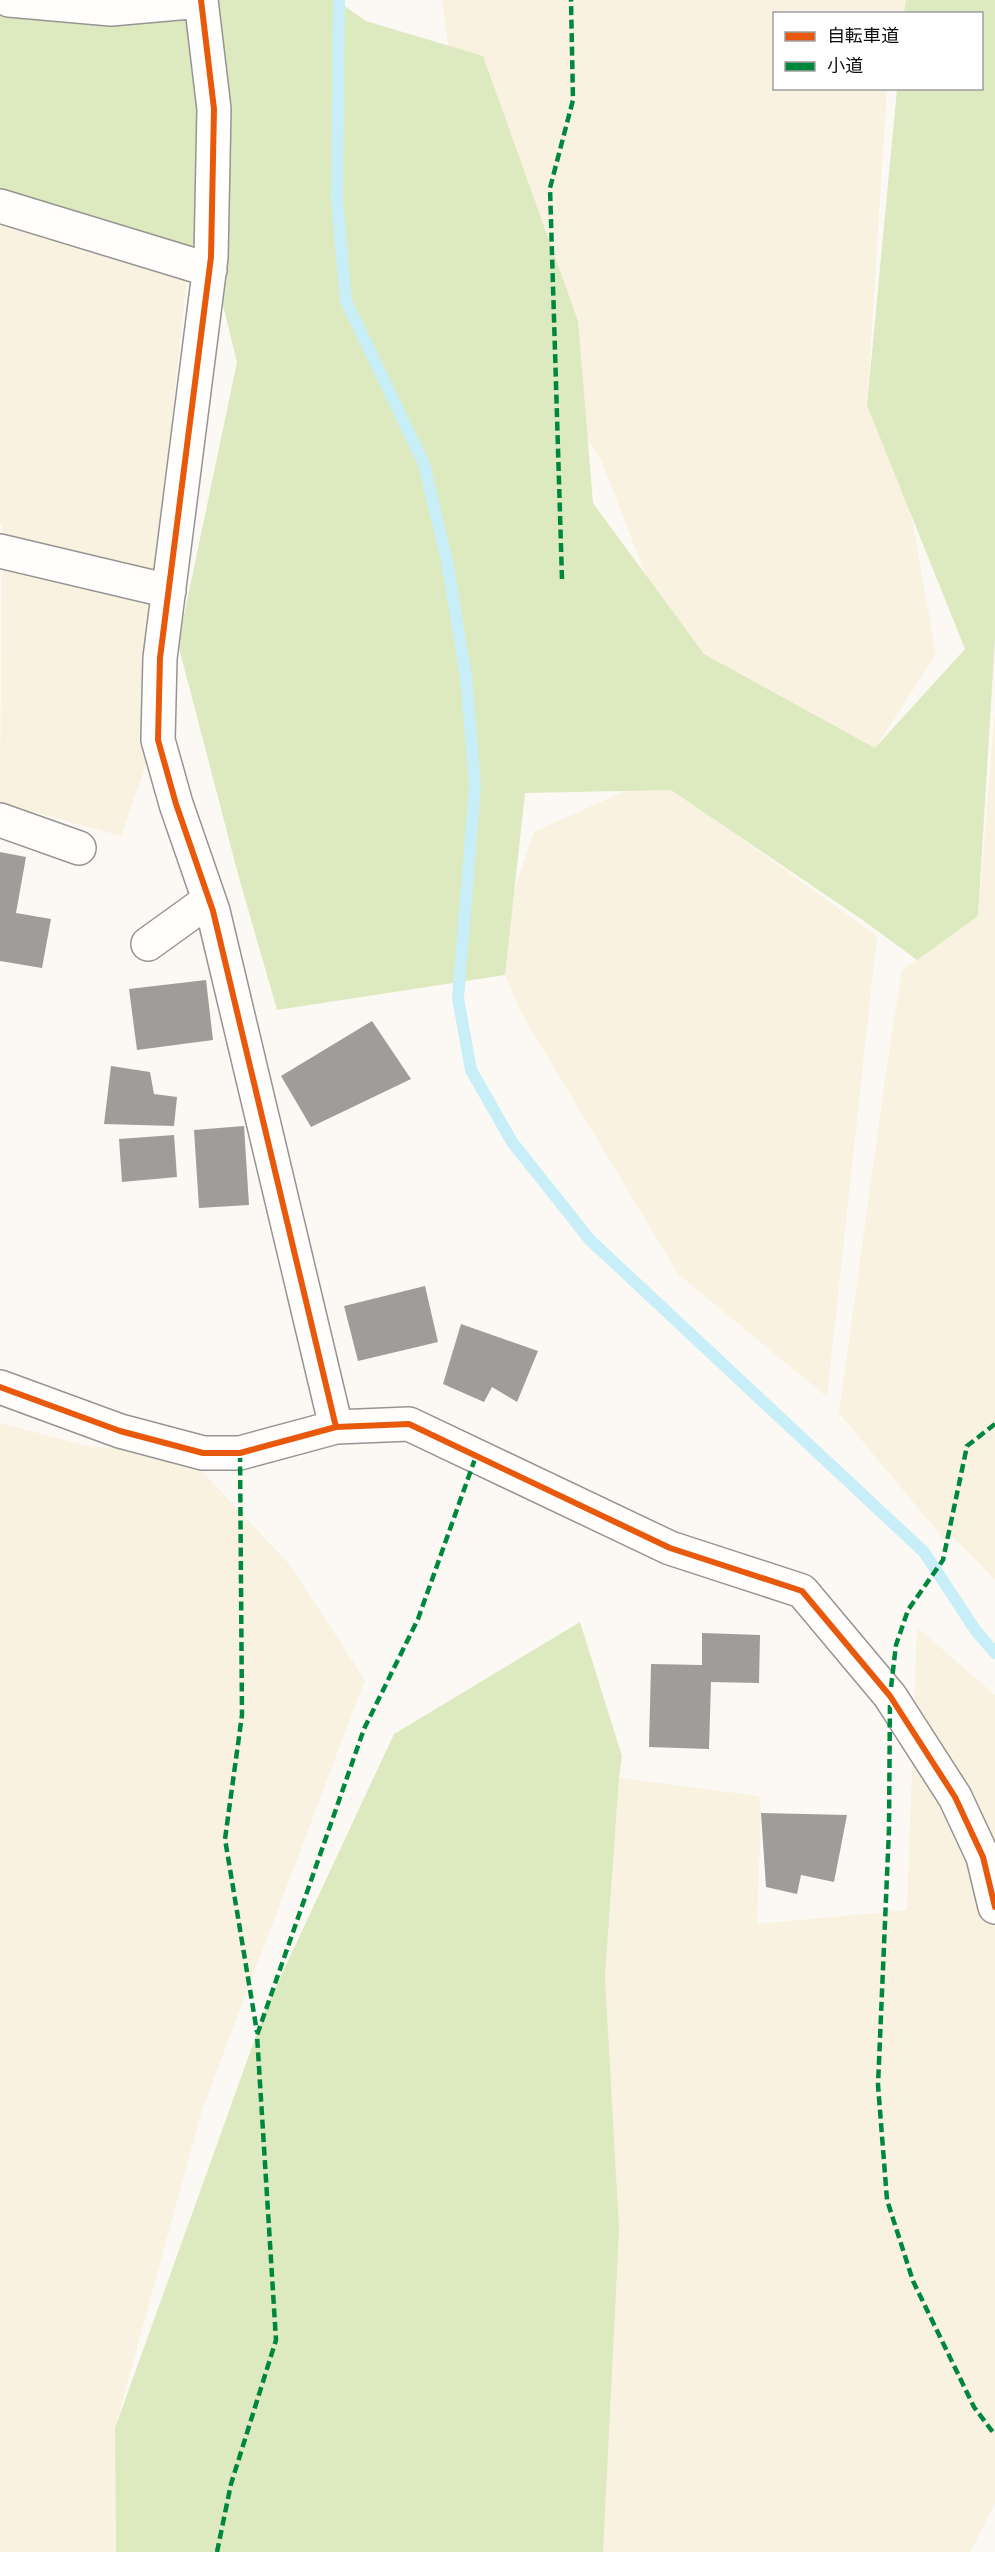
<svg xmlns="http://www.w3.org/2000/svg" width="995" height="2552" viewBox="0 0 995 2552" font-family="Georgia,'Noto Sans JP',serif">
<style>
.farmland{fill:#f9f2e0}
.forest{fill:#ddeac0}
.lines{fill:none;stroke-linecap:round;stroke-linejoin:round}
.stream{stroke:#c8eff8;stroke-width:12}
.building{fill:#9f9c99}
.minor-casing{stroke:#969492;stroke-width:36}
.minor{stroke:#fffefd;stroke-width:33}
.quiet{stroke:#00873e;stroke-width:4.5;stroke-dasharray:9 4.5;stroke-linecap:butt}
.cycleway-casing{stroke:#fff;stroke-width:10}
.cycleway{stroke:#e8590c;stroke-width:6}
</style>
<rect width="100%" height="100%" fill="#fcf9f4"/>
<path class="farmland" d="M 442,0 L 927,0 L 918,13 L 774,14 L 774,88 L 887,89 L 867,405 L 908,497 L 936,654 L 875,749 L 780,711 L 664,623 L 602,462 L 477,271 Z
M 0,222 L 187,277 L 161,523 L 159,728 L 121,836 L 0,803 L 2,525 L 0,524 Z
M 995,710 L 995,1580 L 950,1534 L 947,1543 L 839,1413 L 888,1058 L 902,970 L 978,916 Z
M 656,777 L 877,936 L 827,1397 L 679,1275 L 521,1013 L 494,949 L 534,832 Z
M 0,1423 L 87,1446 L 187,1455 L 290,1565 L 365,1680 L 202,2110 L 115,2428 L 116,2552 L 0,2552 Z
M 917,1627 L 995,1695 L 995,2503 L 970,2552 L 586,2552 L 603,2009 L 619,1778 L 759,1796 L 761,1813 L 757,1924 L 907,1910 Z"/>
<path class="forest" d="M 0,0 L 336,0 L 366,21 L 483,56 L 578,321 L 593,503 L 704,654 L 875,748 L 965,649 L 867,405 L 897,89 L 982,88 L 982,14 L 904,13 L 906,0 L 995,0 L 995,639 L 978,916 L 917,960 L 864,921 L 671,790 L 525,793 L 505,975 L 277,1010 L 238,874 L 178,644 L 237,362 L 211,257 L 0,197 Z
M 580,1622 L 622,1756 L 619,1778 L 605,1977 L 619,2229 L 603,2552 L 116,2552 L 115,2428 L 266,2008 L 394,1734 Z"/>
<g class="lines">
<path class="stream" d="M 339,0 L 337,200 L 346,301 L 424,464 L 447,561 L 466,677 L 475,786 L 458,998 L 471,1070 L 512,1142 L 590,1240 L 924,1552 L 976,1631 L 995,1653"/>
</g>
<path class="building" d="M 0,852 L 26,857 L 16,913 L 51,919 L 42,968 L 0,961 Z
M 206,980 L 213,1040 L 137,1050 L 129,989 Z
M 372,1021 L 411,1079 L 311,1127 L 281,1076 Z
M 111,1066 L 150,1072 L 154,1094 L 177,1097 L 174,1126 L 104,1124 Z
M 244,1126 L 249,1205 L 199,1208 L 194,1130 Z
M 174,1135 L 177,1177 L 122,1182 L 119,1139 Z
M 425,1286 L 438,1342 L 358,1361 L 344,1306 Z
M 461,1324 L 538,1351 L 517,1402 L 492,1387 L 484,1402 L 443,1384 Z
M 702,1633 L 760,1635 L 759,1683 L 711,1682 L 709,1749 L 649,1747 L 651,1664 L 702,1665 Z
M 761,1813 L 847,1815 L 834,1882 L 801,1875 L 797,1894 L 766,1887 Z"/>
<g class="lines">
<defs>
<path id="minor" d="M 9,0 L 111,9 L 201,1
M 201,0 L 214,109 L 211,257 L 160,658 L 158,740 L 176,804 L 213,911 L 336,1427
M 0,206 L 210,270
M 0,551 L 169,591
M 0,820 L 79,848
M 148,944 L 209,900
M 0,1387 L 120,1431 L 203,1453 L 240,1453 L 336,1427 L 409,1424 L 670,1548 L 802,1591 L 890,1696 L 955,1797 L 983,1857 L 995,1907"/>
</defs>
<use href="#minor" class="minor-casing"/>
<use href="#minor" class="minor"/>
<path class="quiet" d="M 562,579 L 550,188 L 573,100 L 571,0
M 995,1424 L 967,1446 L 943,1560 L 908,1610 L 896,1645 L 890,1696 L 889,1829 L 878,2085 L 887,2200 L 913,2281 L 974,2407 L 995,2435
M 240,1453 L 242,1715 L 225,1839 L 257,2032
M 217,2552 L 231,2484 L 276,2340 L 257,2035 L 364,1729 L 418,1619 L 476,1456"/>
<defs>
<path id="cycleway" d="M 201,0 L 214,109 L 211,257 L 160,658 L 158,740 L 176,804 L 213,911 L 336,1427
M 0,1387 L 120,1431 L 203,1453 L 240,1453 L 336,1427 L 409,1424 L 670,1548 L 802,1591 L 890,1696 L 955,1797 L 983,1857 L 995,1907"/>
</defs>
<use href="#cycleway" class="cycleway-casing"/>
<use href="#cycleway" class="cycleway"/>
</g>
<rect x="773" y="12" width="210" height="78" fill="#ffffff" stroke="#9f9f9f" stroke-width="1.5"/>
<rect x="785" y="32" width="30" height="9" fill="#e8590c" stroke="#9f9f9f" stroke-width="1.5"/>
<text x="827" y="42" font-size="18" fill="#0f0f0f">自転車道</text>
<rect x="785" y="62" width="30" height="9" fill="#00873e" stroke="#9f9f9f" stroke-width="1.5"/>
<text x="827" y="72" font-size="18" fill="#0f0f0f">小道</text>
</svg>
